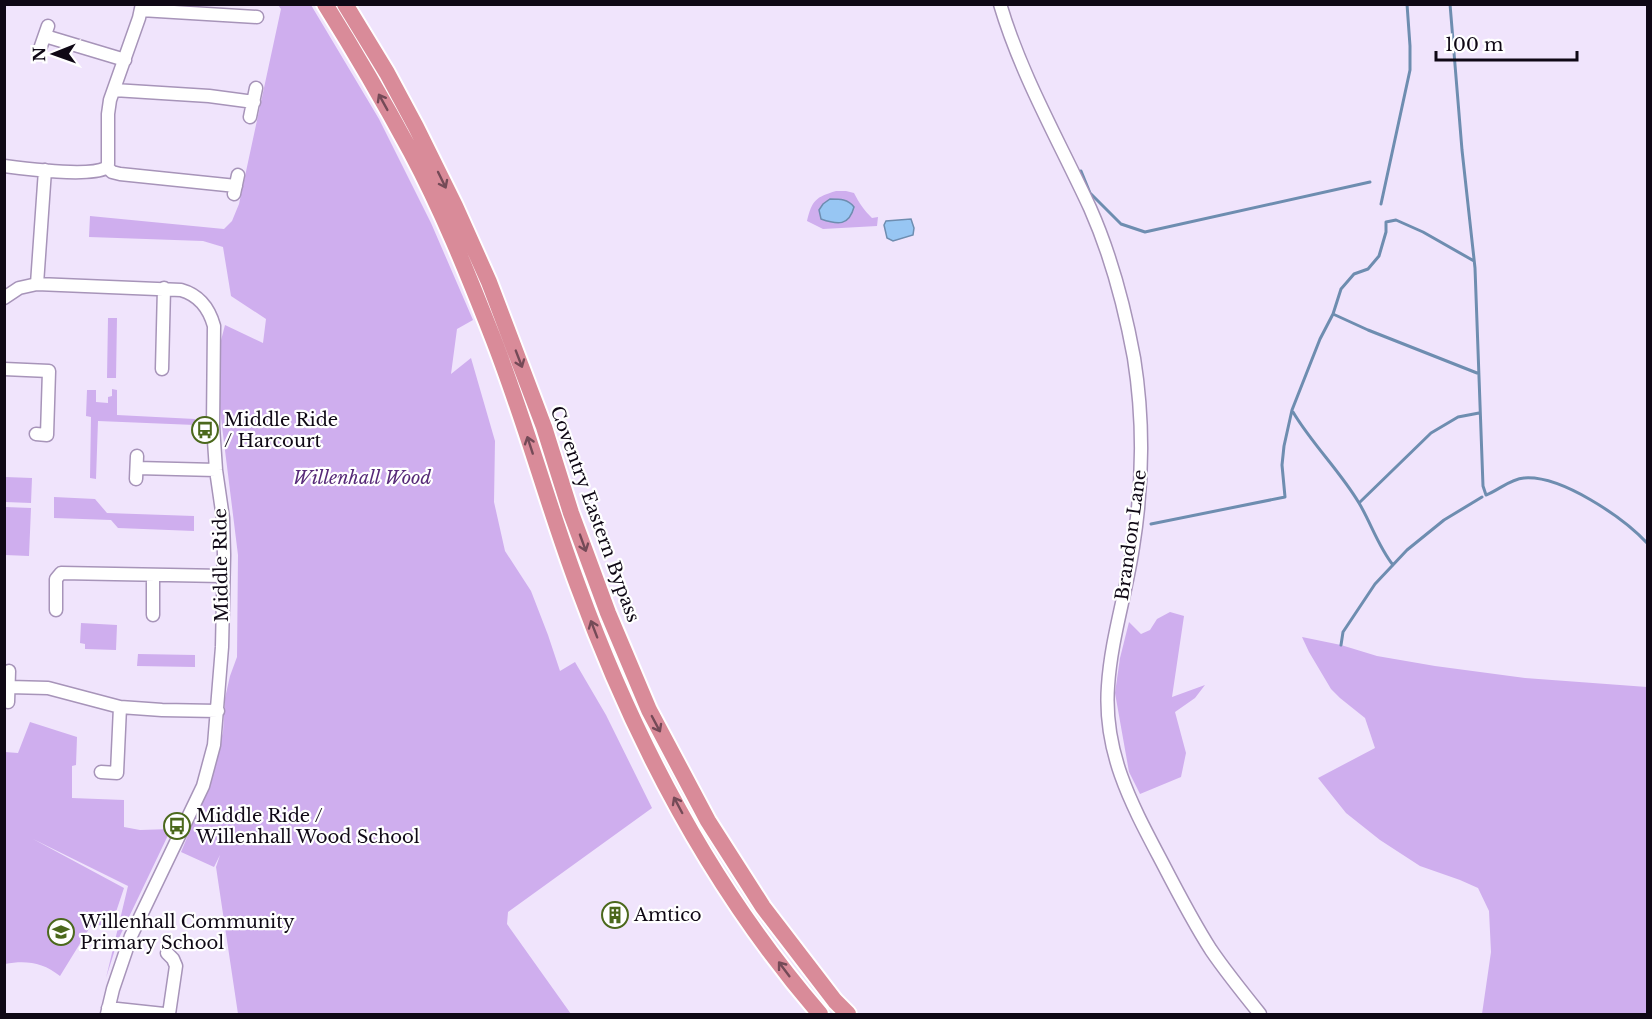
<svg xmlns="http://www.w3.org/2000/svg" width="1652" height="1019" viewBox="0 0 1652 1019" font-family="'Libre Baskerville',serif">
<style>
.green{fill:#cfaeee}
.water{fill:#97c6f3;stroke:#6e8db0;stroke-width:1.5}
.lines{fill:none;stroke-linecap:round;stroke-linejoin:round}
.stream{stroke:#6e8db0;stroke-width:3}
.minor-casing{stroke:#a794b9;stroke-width:15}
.highway-casing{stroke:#fff;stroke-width:20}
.minor{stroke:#fff;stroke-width:12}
.highway{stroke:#d98b99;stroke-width:16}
.oneway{stroke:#744a57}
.labels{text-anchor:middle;stroke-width:4.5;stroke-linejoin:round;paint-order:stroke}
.poi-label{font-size:18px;fill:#0f0815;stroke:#fff;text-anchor:start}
.park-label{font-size:18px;font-style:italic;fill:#572a78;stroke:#fff}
.street-label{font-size:18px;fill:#0f0815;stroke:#fff}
</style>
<rect width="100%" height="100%" fill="#f0e4fc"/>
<path class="green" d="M 278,5 L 311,5 L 379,119 L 431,223 L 473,320 L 457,329 L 451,374 L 471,358 L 495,441 L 494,502 L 505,551 L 531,591 L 548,635 L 560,671 L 575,662 L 606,715 L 652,808 L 508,912 L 507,924 L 571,1014 L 238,1014 L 216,867 L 220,855 L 214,867 L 181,852 L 206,792 L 214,767 L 223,732 L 225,698 L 230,676 L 237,657 L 238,555 L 220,410 L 220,344 L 225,325 L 263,343 L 266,319 L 231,296 L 223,247 L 203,241 L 89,237 L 90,216 L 224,229 L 232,221 L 239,204 L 281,9 Z
M 836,191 L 846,191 L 854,193 C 859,203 864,210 872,218 L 878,217 L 877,226 L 823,229 L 807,221 C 812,200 816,197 836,191 Z
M 108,318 L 117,318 L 116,378 L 107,378 Z
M 112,389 L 117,390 L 117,415 L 195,419 L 195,425 L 98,421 L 96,479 L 90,478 L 91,417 L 86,416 L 87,390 L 96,390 L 96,402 L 108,403 L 108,397 L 112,396 Z
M 5,477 L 32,478 L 31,503 L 5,502 Z
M 54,497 L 95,499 L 107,513 L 194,516 L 194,531 L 118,528 L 111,520 L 54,518 Z
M 5,507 L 31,508 L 29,556 L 5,555 Z
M 1170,612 L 1184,616 L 1172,697 L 1205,685 L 1195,698 L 1175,712 L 1186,753 L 1181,777 L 1140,794 L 1129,772 L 1115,693 L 1120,658 L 1129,622 L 1141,634 L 1150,630 L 1157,619 Z
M 81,623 L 117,625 L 116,650 L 85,649 L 85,644 L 80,643 Z
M 1302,637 L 1341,645 L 1377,656 L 1435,666 L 1525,678 L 1647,687 L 1647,1014 L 1482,1014 L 1491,952 L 1489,911 L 1478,888 L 1460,880 L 1420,866 L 1380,840 L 1346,813 L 1318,778 L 1375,748 L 1365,718 L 1340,698 L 1331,689 L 1309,652 Z
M 138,654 L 195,655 L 195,667 L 137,666 Z
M 30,722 L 77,737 L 76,765 L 72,766 L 72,798 L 124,800 L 124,827 L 140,830 L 171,829 L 118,940 L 106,978 L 128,886 L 33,839 L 124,888 L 111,927 L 92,924 L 60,976 C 43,962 25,960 5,964 L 5,752 L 18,753 Z"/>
<path class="water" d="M 830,199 C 840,199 848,199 854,207 C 849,226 838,225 821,219 L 819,210 L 823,204 Z
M 911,219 L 914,228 L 913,235 L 893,241 L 887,238 L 884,225 L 886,221 Z"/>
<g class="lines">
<path class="stream" d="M 1450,4 L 1462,150 L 1475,268 L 1483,486 L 1486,495 C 1499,490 1510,479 1524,478 C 1561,475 1623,517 1648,544
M 1081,171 L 1090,193 L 1121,224 L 1145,232 L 1370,182
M 1381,204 L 1410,70 L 1410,46 L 1407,4
M 1333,314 L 1368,330 L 1477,373
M 1293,412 C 1312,444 1340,471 1359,503 C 1371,523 1378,546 1393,565
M 1359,503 L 1431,433 L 1458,417 L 1479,413
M 1151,524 L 1285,497 L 1282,465 L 1284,446 L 1292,410 L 1320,339 L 1333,314 L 1341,289 L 1354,274 L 1368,269 L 1379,256 L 1386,232 L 1386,222 L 1396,220 L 1423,232 L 1474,261
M 1341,645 L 1343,632 L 1375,584 L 1407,550 L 1444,520 L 1482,497"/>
<defs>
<path id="minor" d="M 1000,4 C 1021,75 1059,141 1090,208 C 1110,253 1125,309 1134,358 C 1144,421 1143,485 1133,547 C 1126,594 1111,639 1108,686 C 1103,754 1133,807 1163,864 C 1178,893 1193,922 1211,950 C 1226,972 1243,993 1260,1014
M 141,10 L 257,17
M 45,36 L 125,60
M 41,46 L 48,26
M 114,90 L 209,96 L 254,102
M 250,117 L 256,88
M 4,166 C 27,169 88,177 106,168 L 108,164 L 108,114 L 110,100 L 139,18 L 142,4
M 107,167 L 112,172 L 120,174 L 236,186
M 234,194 L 238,175
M 37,284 L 45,170
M 4,298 L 19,288 L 37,284 L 181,290 C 199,295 209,308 214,326 L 213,426 L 216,470 L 223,518 L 224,555 L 222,647 L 214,745 L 203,786 L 131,936 L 113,989 L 107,1014
M 4,369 L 49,371 L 47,435 L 36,434
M 162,369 L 164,288
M 137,468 L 216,470
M 136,479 L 137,456
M 56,610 L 56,579 L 61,573 L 223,576
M 153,615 L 153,575
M 9,687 L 48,688 L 120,707 L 162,710 L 218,711
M 8,702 L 9,671
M 101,772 L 117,773 L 120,707
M 167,953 L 173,959 L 176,966 L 169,1014
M 108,1008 L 164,1014"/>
<path id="highway" d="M 325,4 C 355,52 384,102 411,152 C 442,210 467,272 491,333 C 524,416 547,503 578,586 C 634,740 713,890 820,1014
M 345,4 L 387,73 L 416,127 L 455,206 L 489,282 L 544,427 L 571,513 L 608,613 L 649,710 L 708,821 L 763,907 L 835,1001 L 848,1014"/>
</defs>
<use href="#minor" class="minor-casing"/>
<use href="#highway" class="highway-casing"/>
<use href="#minor" class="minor"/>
<use href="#highway" class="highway"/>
</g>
<defs><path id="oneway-shaft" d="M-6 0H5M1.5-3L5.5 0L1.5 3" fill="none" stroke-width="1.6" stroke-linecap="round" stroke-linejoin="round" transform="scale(1.5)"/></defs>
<g class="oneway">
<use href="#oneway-shaft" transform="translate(383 102) rotate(-119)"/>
<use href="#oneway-shaft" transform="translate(442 180) rotate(64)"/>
<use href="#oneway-shaft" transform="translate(519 359) rotate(69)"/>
<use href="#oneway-shaft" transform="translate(530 445) rotate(-108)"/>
<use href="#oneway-shaft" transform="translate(583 543) rotate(70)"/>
<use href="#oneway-shaft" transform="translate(594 629) rotate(-111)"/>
<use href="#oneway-shaft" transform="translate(656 724) rotate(62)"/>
<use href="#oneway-shaft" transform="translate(678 805) rotate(-118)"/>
<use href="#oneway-shaft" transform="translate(784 969) rotate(-127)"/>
</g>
<defs>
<symbol id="bus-ring" viewBox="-11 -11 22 22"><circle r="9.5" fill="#fff" stroke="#4b681c" stroke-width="1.5"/><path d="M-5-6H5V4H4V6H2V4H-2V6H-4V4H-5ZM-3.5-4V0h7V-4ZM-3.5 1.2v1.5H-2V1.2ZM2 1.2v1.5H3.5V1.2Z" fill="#4b681c"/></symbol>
<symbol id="building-ring" viewBox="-11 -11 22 22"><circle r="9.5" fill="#fff" stroke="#4b681c" stroke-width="1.5"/><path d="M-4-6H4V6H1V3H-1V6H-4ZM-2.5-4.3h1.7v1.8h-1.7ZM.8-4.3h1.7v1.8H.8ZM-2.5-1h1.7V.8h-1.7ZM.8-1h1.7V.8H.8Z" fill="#4b681c"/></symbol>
<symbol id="school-ring" viewBox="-11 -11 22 22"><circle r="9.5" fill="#fff" stroke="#4b681c" stroke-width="1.5"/><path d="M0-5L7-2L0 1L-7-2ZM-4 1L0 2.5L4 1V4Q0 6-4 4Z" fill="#4b681c"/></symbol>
</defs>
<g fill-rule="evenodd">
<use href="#bus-ring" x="190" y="415" width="30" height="30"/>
<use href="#bus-ring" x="162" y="811" width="30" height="30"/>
<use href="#building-ring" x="600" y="900" width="30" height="30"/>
<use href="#school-ring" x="46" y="917" width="30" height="30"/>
</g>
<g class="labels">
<g class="poi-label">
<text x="224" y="426">Middle Ride<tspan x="224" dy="21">/ Harcourt</tspan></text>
<text x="196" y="822">Middle Ride /<tspan x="196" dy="21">Willenhall Wood School</tspan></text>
<text x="634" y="921">Amtico</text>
<text x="80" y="928">Willenhall Community<tspan x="80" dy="21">Primary School</tspan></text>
</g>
<g class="park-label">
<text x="362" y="484">Willenhall Wood</text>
</g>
<g class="street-label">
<text transform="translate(595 514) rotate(70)" y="6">Coventry Eastern Bypass</text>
<text transform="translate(1131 535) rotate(-82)" y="6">Brandon Lane</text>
<text transform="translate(221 565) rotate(-91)" y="6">Middle Ride</text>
</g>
</g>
<rect width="1652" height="1019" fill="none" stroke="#0f0815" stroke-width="12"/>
<g transform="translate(54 54) rotate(269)" stroke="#ffffff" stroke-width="4.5" paint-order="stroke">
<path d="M0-4.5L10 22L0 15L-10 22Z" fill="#0f0815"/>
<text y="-9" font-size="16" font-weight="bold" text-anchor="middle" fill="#0f0815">N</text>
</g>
<path d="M1436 51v9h141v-9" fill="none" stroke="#0f0815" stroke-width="3"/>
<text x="1445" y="51" font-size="18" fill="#0f0815" stroke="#ffffff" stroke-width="4.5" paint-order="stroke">100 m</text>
</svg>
